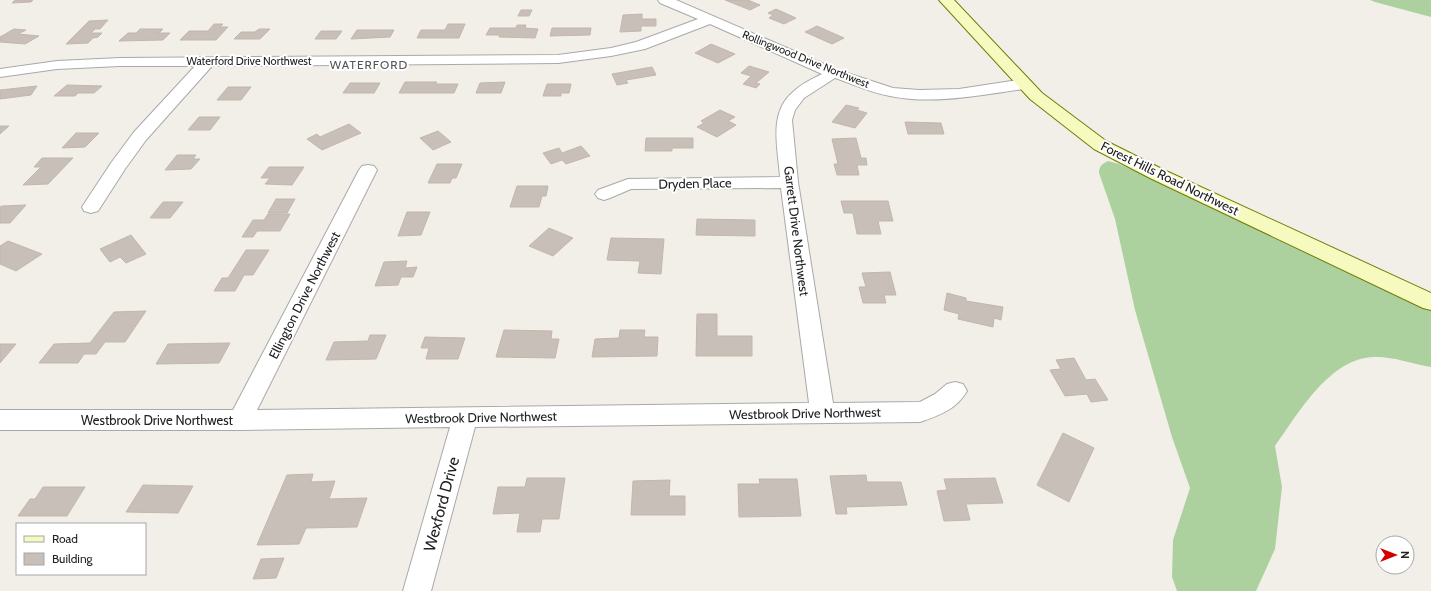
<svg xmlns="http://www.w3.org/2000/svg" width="1431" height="591" viewBox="0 0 1431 591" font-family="Cabin,sans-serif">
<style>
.forest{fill:#add19e}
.building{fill:#c7bfb8;stroke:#c4b6ab}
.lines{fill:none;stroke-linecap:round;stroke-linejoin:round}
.street-casing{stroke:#a9a9a9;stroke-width:2}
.secondary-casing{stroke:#707d05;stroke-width:2}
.street{fill:#fff;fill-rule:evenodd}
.secondary{fill:#f7fabf;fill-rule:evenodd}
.labels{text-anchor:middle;stroke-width:4;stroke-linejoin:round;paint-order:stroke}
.far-street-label{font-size:11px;fill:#222;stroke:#fff}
.far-neighbourhood-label{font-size:12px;letter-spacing:1px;fill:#555;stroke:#fff}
.street-label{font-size:13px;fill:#222;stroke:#fff}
.near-street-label{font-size:16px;fill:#222;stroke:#fff}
</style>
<rect width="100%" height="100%" fill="#f2efe9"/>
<path class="forest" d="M 1370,0 L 1431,0 L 1431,17 L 1375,2 Z
M 1108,161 L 1119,164 L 1177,189 L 1431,308 L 1431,367 C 1413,364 1394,357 1377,357 C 1331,355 1298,414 1275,446 L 1282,487 L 1275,549 L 1256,591 L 1177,591 L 1172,577 L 1173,540 L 1190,488 L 1172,437 L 1135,310 L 1115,219 L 1099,173 C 1099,166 1102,164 1108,161 Z"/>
<path class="building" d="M 15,0 L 33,0 L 31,2 L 12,3 Z
M 725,0 L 748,0 L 760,5 L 750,10 Z
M 776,9 L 796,18 L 784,24 L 769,18 L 773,15 L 768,13 Z
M 521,10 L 532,10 L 529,16 L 518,16 Z
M 642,14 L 642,19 L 656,19 L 656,26 L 641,26 L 641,31 L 620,32 L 623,15 Z
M 108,20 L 100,29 L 95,29 L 91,33 L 102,33 L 98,37 L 93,38 L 88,43 L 66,44 L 89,21 Z
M 214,24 L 223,24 L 220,27 L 228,27 L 216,40 L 180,40 L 189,31 L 208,31 Z
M 448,24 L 465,24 L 459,38 L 417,38 L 421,30 L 445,30 Z
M 517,25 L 526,25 L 525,28 L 538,29 L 535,38 L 499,37 L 500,35 L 486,35 L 490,28 L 516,28 Z
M 817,26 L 844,38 L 832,44 L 805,32 Z
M 552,28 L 591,28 L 590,35 L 550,36 Z
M 14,29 L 26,30 L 18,34 L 39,36 L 25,44 L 0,42 L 0,37 Z
M 140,29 L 163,29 L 159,33 L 170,33 L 163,40 L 119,41 L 128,33 L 136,33 Z
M 259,29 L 270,29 L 260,39 L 234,39 L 241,32 L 255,32 Z
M 357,30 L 394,30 L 390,37 L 351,39 Z
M 321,31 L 342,31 L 336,39 L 315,39 Z
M 711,44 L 735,54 L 718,63 L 695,53 Z
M 749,66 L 769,72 L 756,83 L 760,84 L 756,88 L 743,84 L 751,76 L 741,73 Z
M 652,67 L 656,75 L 626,80 L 628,83 L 617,85 L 612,74 Z
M 405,82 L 437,82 L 435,84 L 458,84 L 454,93 L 399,93 Z
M 505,82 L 501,93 L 476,93 L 480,83 Z
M 350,83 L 380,83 L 374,93 L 343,93 Z
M 547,84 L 571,84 L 569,93 L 561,93 L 561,96 L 543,96 Z
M 67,85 L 102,86 L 94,93 L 78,93 L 75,96 L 54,96 Z
M 37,86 L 31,95 L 0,99 L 0,90 Z
M 228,87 L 251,87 L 241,100 L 217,100 Z
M 846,105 L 859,108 L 857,110 L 867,113 L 855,128 L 832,122 Z
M 720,110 L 735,117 L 728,121 L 736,125 L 717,137 L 697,127 L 704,123 L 701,121 Z
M 199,117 L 220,117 L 210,130 L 188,130 Z
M 905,122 L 941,123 L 944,134 L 908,134 Z
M 349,124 L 361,133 L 322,150 L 307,139 L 317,134 L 320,137 Z
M 0,126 L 9,126 L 0,134 Z
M 438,131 L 451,142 L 433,150 L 420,138 Z
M 76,133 L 99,133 L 85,147 L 62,148 Z
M 646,138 L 693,138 L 693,148 L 672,148 L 672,151 L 645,151 Z
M 856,138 L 861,158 L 866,158 L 867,165 L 857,165 L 859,175 L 837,175 L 834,164 L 838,164 L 832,139 Z
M 581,146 L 590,156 L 566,164 L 562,160 L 551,164 L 543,153 L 559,148 L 562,153 Z
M 177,155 L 196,155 L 193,159 L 200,159 L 191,169 L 165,170 Z
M 42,158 L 73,158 L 48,184 L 23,185 L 41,167 L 34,167 Z
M 437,164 L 462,164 L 456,178 L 452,178 L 450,183 L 428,183 Z
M 269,167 L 304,167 L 292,185 L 265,184 L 270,178 L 261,178 Z
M 517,186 L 548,186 L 546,196 L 542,196 L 539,207 L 510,207 Z
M 276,199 L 295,199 L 287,213 L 268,213 Z
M 841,201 L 888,201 L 893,221 L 878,221 L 881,234 L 857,234 L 853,213 L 844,213 Z
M 163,202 L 183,202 L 170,218 L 150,218 Z
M 26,205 L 10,223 L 0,223 L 0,207 L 2,206 Z
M 407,212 L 430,212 L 421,235 L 398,236 Z
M 268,214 L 290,214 L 280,231 L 257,231 L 253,237 L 242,237 L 253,220 L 264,220 Z
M 697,219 L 755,220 L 755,236 L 696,235 Z
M 549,228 L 573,238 L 553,256 L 529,246 Z
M 131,235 L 146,254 L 126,263 L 120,257 L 110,262 L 100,249 Z
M 611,238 L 664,239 L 661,274 L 638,273 L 640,261 L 607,260 Z
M 8,241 L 42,254 L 16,271 L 0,264 L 0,246 Z
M 246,250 L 269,250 L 253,275 L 244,275 L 235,291 L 214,291 L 222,278 L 228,278 Z
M 407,261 L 405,268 L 417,267 L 413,277 L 401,277 L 398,285 L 375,286 L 384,262 Z
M 890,272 L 896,295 L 884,295 L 886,303 L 863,303 L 859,287 L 866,287 L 862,273 Z
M 947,293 L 966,298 L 966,301 L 1003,307 L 1001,320 L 994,318 L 993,327 L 958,319 L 959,314 L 944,310 Z
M 146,311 L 125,342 L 105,342 L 96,354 L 84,354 L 78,363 L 39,363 L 54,344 L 90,343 L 114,312 Z
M 697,314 L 717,314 L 717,336 L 752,336 L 752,356 L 696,356 Z
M 504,330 L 552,331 L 551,339 L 559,339 L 555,358 L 496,357 Z
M 620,330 L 645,330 L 644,337 L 658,337 L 657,356 L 592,357 L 595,339 L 619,338 Z
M 370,335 L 386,335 L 376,359 L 326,360 L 334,342 L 368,341 Z
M 425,337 L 465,338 L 458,359 L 426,359 L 429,348 L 421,348 Z
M 230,343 L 219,363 L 156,364 L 168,344 Z
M 0,344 L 16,344 L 0,363 Z
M 1074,358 L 1086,380 L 1095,379 L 1108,400 L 1091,402 L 1087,394 L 1065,396 L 1050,370 L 1061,369 L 1056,360 Z
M 1063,433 L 1094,448 L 1069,502 L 1037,485 Z
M 313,474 L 311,482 L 335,481 L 329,499 L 367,498 L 357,527 L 306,528 L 299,544 L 257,545 L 287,475 Z
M 866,475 L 867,482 L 901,482 L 907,505 L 846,507 L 847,514 L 836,514 L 830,476 Z
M 527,478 L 565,478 L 559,519 L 542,519 L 540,532 L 517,532 L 520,513 L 493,514 L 498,487 L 525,487 Z
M 995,478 L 1003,503 L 966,504 L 970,520 L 944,521 L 937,491 L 947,490 L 944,479 Z
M 759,479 L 797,479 L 801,516 L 739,517 L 738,484 L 760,484 Z
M 670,480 L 669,496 L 685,496 L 685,515 L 631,515 L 633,481 Z
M 143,485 L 193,486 L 178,513 L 126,512 Z
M 43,487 L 85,487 L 67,516 L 18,516 L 30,499 L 35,499 Z
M 284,558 L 276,578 L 253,579 L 261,559 Z"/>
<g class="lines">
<defs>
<path id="street" d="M 658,0 L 676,0 L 838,70 L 893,88 L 919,90 L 959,89 L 1024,79 L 1029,81 L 1032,84 L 1029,87 L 1024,89 C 980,95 934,105 890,96 C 871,93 853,84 835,78 L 804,98 L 795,110 L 792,120 L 798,182 L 833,403 L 920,402 L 935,394 L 947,384 L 955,382 L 963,384 L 967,391 C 957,409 938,416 920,422 L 475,427 L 431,591 L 403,591 L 450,427 L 240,430 L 0,430 L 0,410 L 233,410 L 359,170 L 362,166 L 368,165 L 374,166 L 377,170 L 257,410 L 809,403 L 781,188 L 631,189 L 610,198 L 604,200 L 598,198 L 595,194 L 598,190 L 628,179 L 780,177 C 778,148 768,113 793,92 C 801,84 812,79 822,74 L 710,24 L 645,49 L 611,56 L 558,63 L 212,66 L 146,140 L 125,169 L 98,211 L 91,213 L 84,211 L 82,207 L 111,163 L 134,132 L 195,66 L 120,66 L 57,69 L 0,77 L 0,69 L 57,61 L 120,58 L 558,55 L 611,48 L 636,42 L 698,19 L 660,3 Z"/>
<path id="secondary" d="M 939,0 L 954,0 L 1042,93 L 1106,141 L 1164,170 L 1431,293 L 1431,310 L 1423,308 L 1150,178 L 1094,149 L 1030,99 Z"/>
</defs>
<use href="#street" class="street-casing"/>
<use href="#secondary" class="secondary-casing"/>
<use href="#street" class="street"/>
<use href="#secondary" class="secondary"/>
</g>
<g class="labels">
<g class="far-street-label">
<text transform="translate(806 59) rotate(22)" y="4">Rollingwood Drive Northwest</text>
<text x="249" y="65">Waterford Drive Northwest</text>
</g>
<g class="far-neighbourhood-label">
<text x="369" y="69">WATERFORD</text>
</g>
<g class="street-label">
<text transform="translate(1170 178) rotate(26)" y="5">Forest Hills Road Northwest</text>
<text transform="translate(695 183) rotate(-1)" y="5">Dryden Place</text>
<text transform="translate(797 231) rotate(83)" y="5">Garrett Drive Northwest</text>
<text transform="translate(304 295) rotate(-63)" y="5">Ellington Drive Northwest</text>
<text transform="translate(805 413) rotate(-1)" y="5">Westbrook Drive Northwest</text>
<text transform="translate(481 417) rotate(-1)" y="5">Westbrook Drive Northwest</text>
<text x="157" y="425">Westbrook Drive Northwest</text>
</g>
<g class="near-street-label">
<text transform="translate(441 504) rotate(-75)" y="6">Wexford Drive</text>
</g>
</g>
<rect x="16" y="523" width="130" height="52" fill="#ffffff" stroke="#a7a7a7"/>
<rect x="24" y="536" width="20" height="6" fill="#f7fabf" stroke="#a7a7a7"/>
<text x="52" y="543" font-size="12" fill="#222222">Road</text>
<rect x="24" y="553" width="20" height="12" fill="#c7bfb8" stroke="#a7a7a7"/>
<text x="52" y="563" font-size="12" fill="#222222">Building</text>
<g transform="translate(1395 555) rotate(90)"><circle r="19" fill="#ffffff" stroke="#a7a7a7"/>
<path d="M0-3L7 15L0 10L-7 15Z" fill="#d40000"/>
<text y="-6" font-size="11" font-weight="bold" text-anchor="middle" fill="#222222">N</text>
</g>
</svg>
